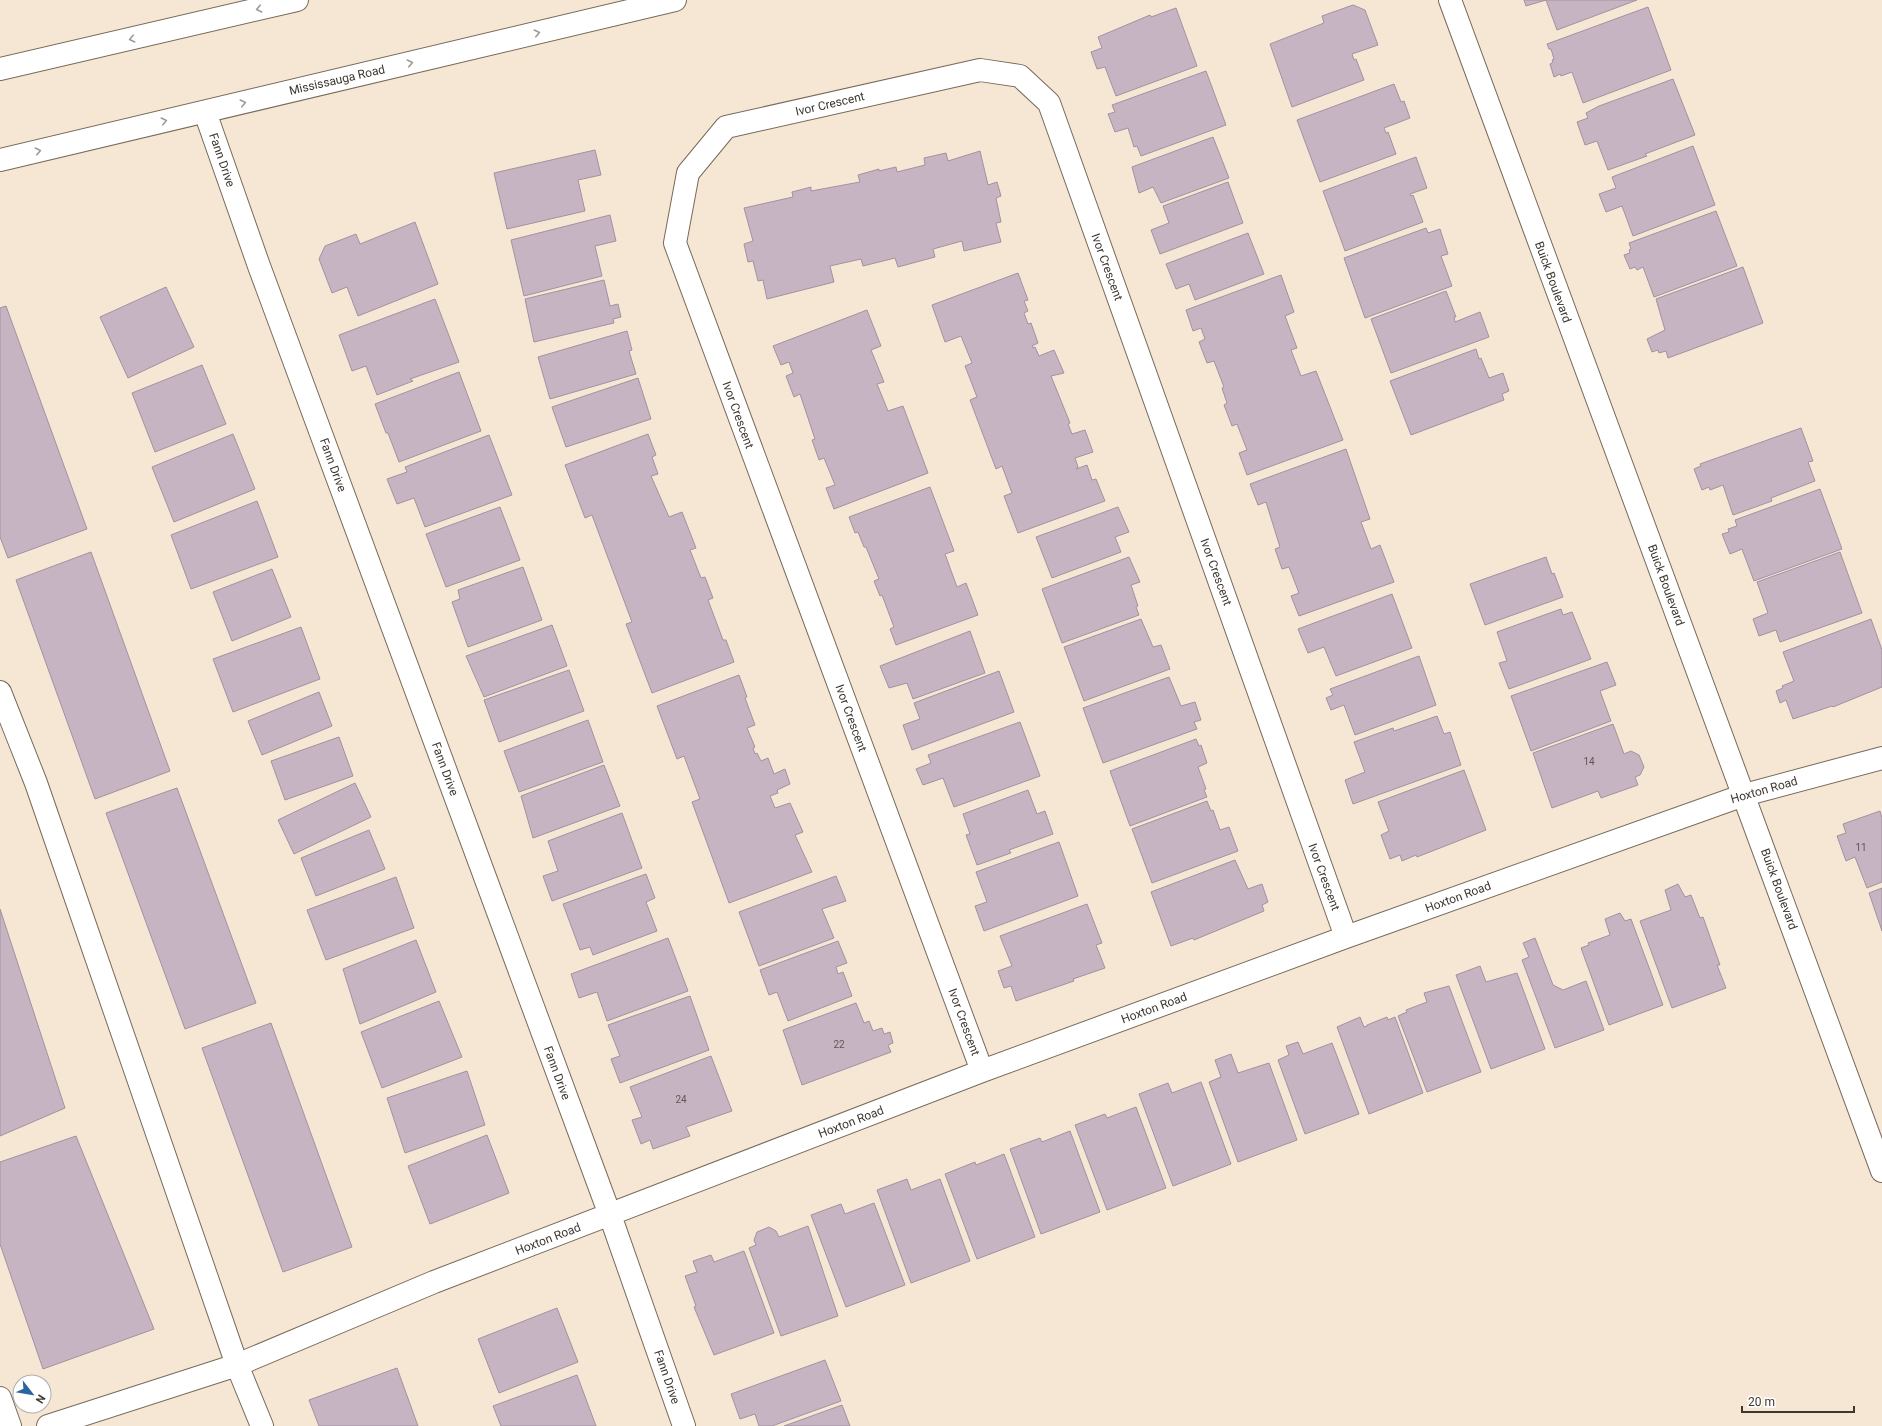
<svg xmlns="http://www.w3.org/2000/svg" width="1882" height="1426" font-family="Roboto,sans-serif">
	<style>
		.building { fill: #c6b4c3; stroke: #a291a0 }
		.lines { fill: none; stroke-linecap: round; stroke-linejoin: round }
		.street-casing { stroke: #786a5a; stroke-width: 24 }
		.secondary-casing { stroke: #786a5a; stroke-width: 24 }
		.street { stroke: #fff; stroke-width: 22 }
		.secondary { stroke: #fff; stroke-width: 22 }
		.oneway { stroke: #9e9b98 }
		.labels { text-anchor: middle; stroke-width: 3; stroke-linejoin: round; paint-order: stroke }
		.number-label { font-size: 10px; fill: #5f5655 }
		.street-label { font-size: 12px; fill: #3d3730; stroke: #fff }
	</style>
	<rect width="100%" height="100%" fill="#f6e7d5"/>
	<path class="building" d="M 1524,0 L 1637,0 L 1557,30 L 1546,0 L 1526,6 Z
		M 1353,5 L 1365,10 L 1378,45 L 1352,54 L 1354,60 L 1356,59 L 1364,80 L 1292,107 L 1270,44 L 1324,23 L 1322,16 Z
		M 1648,7 L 1671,70 L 1583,103 L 1572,72 L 1561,76 L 1560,74 L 1554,77 L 1550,64 L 1553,62 L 1552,60 L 1554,59 L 1551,49 L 1549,49 L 1547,44 Z
		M 1176,8 L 1197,66 L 1116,96 L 1105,67 L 1097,69 L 1091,52 L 1102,48 L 1098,37 L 1150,15 L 1151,17 Z
		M 1206,71 L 1226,125 L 1141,156 L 1137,146 L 1134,147 L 1128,128 L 1115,132 L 1108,114 L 1115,112 L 1112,105 Z
		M 1673,79 L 1695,135 L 1645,154 L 1647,156 L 1608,170 L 1597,141 L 1585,145 L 1577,122 L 1588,118 L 1586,113 L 1599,106 Z
		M 1394,84 L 1401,102 L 1404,101 L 1410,118 L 1384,128 L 1386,133 L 1388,132 L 1396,154 L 1320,182 L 1297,120 Z
		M 1213,137 L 1229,178 L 1161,203 L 1153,187 L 1139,193 L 1132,167 Z
		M 1693,146 L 1715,205 L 1633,236 L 1622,206 L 1606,212 L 1599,194 L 1616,188 L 1612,177 Z
		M 595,150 L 601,175 L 578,180 L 585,211 L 507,229 L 494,173 Z
		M 980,151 L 988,185 L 997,182 L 1001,196 L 996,198 L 1001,222 L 996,223 L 1001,242 L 964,251 L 962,241 L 933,249 L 935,257 L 898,267 L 895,258 L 863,266 L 861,259 L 830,266 L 834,282 L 767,299 L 763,280 L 758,281 L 753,261 L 748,262 L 744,244 L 753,241 L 744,208 L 793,197 L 792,192 L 811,187 L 811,191 L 860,182 L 858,175 L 879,169 L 879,171 L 896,167 L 897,172 L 925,165 L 924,158 L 946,153 L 948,161 Z
		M 1416,157 L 1427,188 L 1410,194 L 1411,196 L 1413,195 L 1423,222 L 1345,251 L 1323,191 Z
		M 1228,182 L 1243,223 L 1160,254 L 1151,230 L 1169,223 L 1163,206 Z
		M 1716,211 L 1737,266 L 1654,297 L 1643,267 L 1637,270 L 1635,267 L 1630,269 L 1624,255 L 1630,253 L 1629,250 L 1631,249 L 1629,243 Z
		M 610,215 L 616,241 L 595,246 L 602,276 L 524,296 L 511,240 Z
		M 415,222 L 438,284 L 358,316 L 347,287 L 332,293 L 319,259 L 325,246 L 356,234 L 360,244 Z
		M 1426,228 L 1428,233 L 1440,229 L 1448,254 L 1441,256 L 1452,286 L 1365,318 L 1344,258 Z
		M 1248,233 L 1264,274 L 1195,300 L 1189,284 L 1176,289 L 1166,264 Z
		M 1743,267 L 1763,323 L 1668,358 L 1666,351 L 1659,353 L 1658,350 L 1652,352 L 1647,339 L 1665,330 L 1656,299 Z
		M 1018,273 L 1028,300 L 1024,301 L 1028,311 L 1024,313 L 1028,324 L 1031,323 L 1038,343 L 1032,346 L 1033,348 L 1035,347 L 1039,356 L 1054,350 L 1064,373 L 1051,376 L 1070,423 L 1068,424 L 1072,434 L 1085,430 L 1093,452 L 1075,458 L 1078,467 L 1076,469 L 1087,465 L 1092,480 L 1096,479 L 1105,501 L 1018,533 L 1004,496 L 1012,493 L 1002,466 L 996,469 L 970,400 L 977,397 L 965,366 L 972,363 L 961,336 L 945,342 L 932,305 Z
		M 1281,275 L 1294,312 L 1285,316 L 1297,348 L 1291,350 L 1301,376 L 1316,371 L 1343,440 L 1247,475 L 1239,453 L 1247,450 L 1237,424 L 1232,426 L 1224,405 L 1227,403 L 1222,388 L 1224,387 L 1214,361 L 1207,363 L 1199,342 L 1205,339 L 1201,328 L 1193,331 L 1186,310 Z
		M 604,280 L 610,306 L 618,304 L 621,317 L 613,319 L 614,323 L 534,342 L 525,299 Z
		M 166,287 L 194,347 L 128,378 L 100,317 Z
		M 1446,291 L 1456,317 L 1454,317 L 1455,322 L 1480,312 L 1489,337 L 1391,373 L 1371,319 Z
		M 435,299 L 459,362 L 410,379 L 413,381 L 377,395 L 366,366 L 352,371 L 339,335 Z
		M 6,306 L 87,529 L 8,558 L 0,537 L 0,308 Z
		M 867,310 L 881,346 L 871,350 L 884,382 L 877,384 L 888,411 L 903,406 L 928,473 L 834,509 L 826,488 L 835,485 L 824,458 L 819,460 L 812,440 L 815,439 L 800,394 L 794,397 L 786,376 L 793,373 L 789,362 L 781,365 L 773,346 Z
		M 627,331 L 632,350 L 629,351 L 636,374 L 550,399 L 538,357 Z
		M 1476,349 L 1479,359 L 1481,358 L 1489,378 L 1503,373 L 1509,391 L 1502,394 L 1504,400 L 1411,435 L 1390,381 Z
		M 202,365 L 226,424 L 155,452 L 132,393 Z
		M 459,372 L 481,431 L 399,462 L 388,433 L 386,433 L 375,404 Z
		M 638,378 L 651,419 L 566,447 L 552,407 Z
		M 1801,428 L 1813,461 L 1808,462 L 1815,481 L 1771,498 L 1772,501 L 1733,515 L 1723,485 L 1710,490 L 1709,487 L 1702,490 L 1694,469 L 1701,466 L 1700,464 Z
		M 233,434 L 255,489 L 174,522 L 152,467 Z
		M 648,434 L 656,455 L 652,457 L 658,474 L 651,476 L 669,517 L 682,512 L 696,548 L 690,550 L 701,578 L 705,577 L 713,598 L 708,600 L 723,640 L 726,640 L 734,662 L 652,693 L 626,624 L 632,622 L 592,515 L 585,518 L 565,465 Z
		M 489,435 L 512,495 L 425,527 L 414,498 L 397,504 L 387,479 L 407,472 L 405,467 Z
		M 1346,449 L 1370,519 L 1361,522 L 1371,549 L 1380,545 L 1394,582 L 1299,616 L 1291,596 L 1299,593 L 1289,567 L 1282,569 L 1275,549 L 1280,547 L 1266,502 L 1258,505 L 1250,484 Z
		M 930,487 L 954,551 L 945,554 L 957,587 L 966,583 L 978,615 L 896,645 L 890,629 L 894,627 L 882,595 L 880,596 L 874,581 L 879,579 L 866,547 L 864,547 L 858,532 L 855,533 L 849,517 Z
		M 1820,489 L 1842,549 L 1754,581 L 1742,549 L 1730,554 L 1722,534 L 1729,532 L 1728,529 L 1737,526 L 1735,520 Z
		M 257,501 L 278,557 L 191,589 L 171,535 Z
		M 500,507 L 520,560 L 446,587 L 426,534 Z
		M 1118,507 L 1129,532 L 1115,537 L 1121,552 L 1052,578 L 1036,537 Z
		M 91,552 L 170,771 L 95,799 L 16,580 Z
		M 1840,552 L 1862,613 L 1780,642 L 1776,630 L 1759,636 L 1753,619 L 1768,613 L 1757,582 Z
		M 1129,557 L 1140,582 L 1131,585 L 1138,606 L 1136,607 L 1139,615 L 1062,643 L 1042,589 Z
		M 1546,557 L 1552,574 L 1554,573 L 1563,597 L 1485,625 L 1470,584 Z
		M 523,567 L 542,620 L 468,647 L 452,602 L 460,599 L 458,590 Z
		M 272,569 L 291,617 L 232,641 L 213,592 Z
		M 1392,594 L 1412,648 L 1336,676 L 1324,647 L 1308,653 L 1298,629 Z
		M 1561,609 L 1563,615 L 1572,612 L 1591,659 L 1509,689 L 1499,663 L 1507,661 L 1497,632 Z
		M 1141,619 L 1153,647 L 1161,645 L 1170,669 L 1084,701 L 1064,647 Z
		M 1871,619 L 1882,650 L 1882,687 L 1833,707 L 1832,706 L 1793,719 L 1786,700 L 1780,703 L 1776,691 L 1783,688 L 1782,686 L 1794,681 L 1783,652 Z
		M 552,625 L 567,666 L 484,697 L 466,656 Z
		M 301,627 L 320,679 L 233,712 L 213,659 Z
		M 970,631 L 985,673 L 913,699 L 907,683 L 889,688 L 880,666 Z
		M 1419,656 L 1436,705 L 1355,735 L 1344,705 L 1331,710 L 1326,698 L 1333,695 L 1330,689 Z
		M 1607,662 L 1616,685 L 1600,691 L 1611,721 L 1531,751 L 1511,696 Z
		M 569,670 L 584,711 L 499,742 L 484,700 Z
		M 999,671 L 1014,712 L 912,750 L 903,725 L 920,719 L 914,703 Z
		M 739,675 L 747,697 L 745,698 L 755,725 L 747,728 L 755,747 L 753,748 L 755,754 L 757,753 L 761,761 L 768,758 L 774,774 L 785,769 L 790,784 L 777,790 L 778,793 L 770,796 L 775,808 L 790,803 L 803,832 L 795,835 L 812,872 L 729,903 L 692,802 L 700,799 L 684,756 L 677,759 L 657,706 Z
		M 1169,677 L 1181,706 L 1195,702 L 1201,720 L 1194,722 L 1197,729 L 1103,763 L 1083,708 Z
		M 319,692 L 332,726 L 262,755 L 248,721 Z
		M 1437,716 L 1444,734 L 1450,732 L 1461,765 L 1353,804 L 1345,780 L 1365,772 L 1354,742 L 1393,728 L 1394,731 Z
		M 588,720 L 603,762 L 519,792 L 504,751 Z
		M 1020,722 L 1040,776 L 954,807 L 943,778 L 923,785 L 916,769 L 931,763 L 928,755 Z
		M 1613,724 L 1624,754 L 1631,751 L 1639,755 L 1644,767 L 1640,775 L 1635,777 L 1638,785 L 1601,798 L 1598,791 L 1552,808 L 1533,753 Z
		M 339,737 L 353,776 L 285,800 L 271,761 Z
		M 1196,739 L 1199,746 L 1201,745 L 1207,763 L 1198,767 L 1206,789 L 1204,790 L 1207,797 L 1130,826 L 1110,771 Z
		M 604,765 L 620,806 L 533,838 L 521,796 Z
		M 1464,770 L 1486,830 L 1417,857 L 1416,855 L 1402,861 L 1400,855 L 1390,859 L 1381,835 L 1389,831 L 1378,802 Z
		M 355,783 L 371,817 L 294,854 L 278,820 Z
		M 177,788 L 256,1003 L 185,1029 L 106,813 Z
		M 1028,790 L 1037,814 L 1045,811 L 1053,834 L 1009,850 L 1011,853 L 977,865 L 966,835 L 970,834 L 963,814 Z
		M 1207,801 L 1211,811 L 1213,810 L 1220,830 L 1229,827 L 1238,851 L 1152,883 L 1132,829 Z
		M 1880,811 L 1882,818 L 1882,882 L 1867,888 L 1855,857 L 1846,861 L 1837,836 L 1846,833 L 1843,824 Z
		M 622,813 L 642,868 L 552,901 L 543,876 L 558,871 L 548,841 Z
		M 369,830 L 385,869 L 316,896 L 301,858 Z
		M 1059,842 L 1078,896 L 984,931 L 975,906 L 987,902 L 976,872 Z
		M 1235,860 L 1248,889 L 1262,884 L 1268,902 L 1262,905 L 1264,911 L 1194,940 L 1193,938 L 1171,946 L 1151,892 Z
		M 646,874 L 655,898 L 646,902 L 657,931 L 593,955 L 590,947 L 580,950 L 563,904 Z
		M 836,876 L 846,901 L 822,909 L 834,938 L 759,966 L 739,912 Z
		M 396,877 L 414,928 L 326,960 L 307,910 Z
		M 1678,884 L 1685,897 L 1691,895 L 1700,918 L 1703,917 L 1720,965 L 1717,965 L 1726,988 L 1672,1008 L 1640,921 L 1671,910 L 1665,890 Z
		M 1882,888 L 1882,931 L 1869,893 Z
		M 1087,904 L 1102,943 L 1096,945 L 1105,968 L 1073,979 L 1074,981 L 1016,1001 L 1011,986 L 1004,988 L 998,971 L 1012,966 L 1000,936 Z
		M 0,909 L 65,1108 L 0,1136 Z
		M 1620,913 L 1625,921 L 1631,919 L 1663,1005 L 1609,1025 L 1581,948 L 1589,945 L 1588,943 L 1610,935 L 1605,919 Z
		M 668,938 L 688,991 L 607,1021 L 597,992 L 579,998 L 571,974 Z
		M 1535,938 L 1553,985 L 1563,990 L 1586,981 L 1604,1030 L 1555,1048 L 1522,960 L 1529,957 L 1523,943 Z
		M 416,940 L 436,992 L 360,1024 L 343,969 Z
		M 838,941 L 847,963 L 836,967 L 838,974 L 843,972 L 852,996 L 788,1021 L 777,992 L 769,995 L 760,970 Z
		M 1480,966 L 1486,982 L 1517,973 L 1545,1049 L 1491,1069 L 1456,975 Z
		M 1449,986 L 1481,1072 L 1427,1092 L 1398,1016 L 1407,1012 L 1406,1010 L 1427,1002 L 1424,993 Z
		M 690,996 L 709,1050 L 620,1083 L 611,1059 L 620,1056 L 608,1025 Z
		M 439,1001 L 462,1057 L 382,1088 L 361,1032 Z
		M 856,1003 L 864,1023 L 869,1021 L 873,1031 L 882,1028 L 884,1034 L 890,1032 L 893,1043 L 888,1045 L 891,1052 L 802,1085 L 783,1030 Z
		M 1360,1017 L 1364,1027 L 1367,1026 L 1367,1025 L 1387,1017 L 1388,1020 L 1395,1017 L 1423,1093 L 1369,1114 L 1337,1027 Z
		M 271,1023 L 352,1247 L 283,1272 L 202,1048 Z
		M 1298,1042 L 1303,1054 L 1332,1043 L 1359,1114 L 1305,1134 L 1278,1060 L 1289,1055 L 1286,1046 Z
		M 1231,1054 L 1238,1073 L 1269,1063 L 1297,1140 L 1238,1162 L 1209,1082 L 1221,1077 L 1215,1060 Z
		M 711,1056 L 732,1111 L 686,1127 L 690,1136 L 653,1149 L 650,1140 L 641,1144 L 632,1120 L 642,1117 L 630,1087 Z
		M 467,1071 L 485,1125 L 405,1153 L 387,1098 Z
		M 1201,1082 L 1231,1164 L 1173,1186 L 1139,1094 L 1168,1083 L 1172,1093 Z
		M 1136,1107 L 1166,1188 L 1107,1210 L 1075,1125 L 1105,1114 L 1107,1118 Z
		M 1070,1131 L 1100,1212 L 1041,1234 L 1010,1149 L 1040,1138 L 1042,1142 Z
		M 487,1135 L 509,1193 L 430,1224 L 408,1166 Z
		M 76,1136 L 154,1329 L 43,1369 L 0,1244 L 0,1162 Z
		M 1004,1154 L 1035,1237 L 977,1259 L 945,1174 L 975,1162 L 976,1165 Z
		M 907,1179 L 911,1190 L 940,1179 L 970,1261 L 911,1283 L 877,1190 Z
		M 874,1203 L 905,1285 L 846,1307 L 811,1215 L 841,1204 L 845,1214 Z
		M 808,1226 L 838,1316 L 781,1336 L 749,1248 L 756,1245 L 754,1240 L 757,1232 L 769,1227 L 776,1231 L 779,1237 Z
		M 744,1251 L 774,1333 L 714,1355 L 694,1307 L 696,1306 L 685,1276 L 697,1272 L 693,1261 L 711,1255 L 714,1262 Z
		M 557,1308 L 578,1362 L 499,1393 L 478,1339 Z
		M 825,1360 L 841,1401 L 772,1426 L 759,1426 L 755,1414 L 740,1419 L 731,1394 Z
		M 397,1368 L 418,1426 L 319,1426 L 309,1400 Z
		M 577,1375 L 596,1426 L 501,1426 L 493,1406 Z
		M 842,1405 L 850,1426 L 784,1426 Z"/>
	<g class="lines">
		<defs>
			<path id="street" d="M 205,112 L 259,266 L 610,1215 L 684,1426
				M 0,692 L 36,783 L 237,1365 L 262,1426
				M 982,1071 L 675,243 L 688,173 L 726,127 L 980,70 L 1020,76 L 1049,103 L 1346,937
				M 0,1398 L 10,1426
				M 48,1426 L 237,1365 L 434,1282 L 982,1071 L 1346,937 L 1744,795 L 1882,758"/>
			<path id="secondary" d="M 1450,0 L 1882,1171
				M 0,69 L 297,0
				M 0,160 L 675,0"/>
		</defs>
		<use href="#street" class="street-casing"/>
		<use href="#secondary" class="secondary-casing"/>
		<use href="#street" class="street"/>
		<use href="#secondary" class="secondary"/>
	</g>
	<defs><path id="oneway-chevron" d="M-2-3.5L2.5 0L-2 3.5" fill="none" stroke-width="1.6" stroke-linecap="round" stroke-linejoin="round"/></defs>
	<g class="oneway">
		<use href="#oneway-chevron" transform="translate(259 9) rotate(167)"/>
		<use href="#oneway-chevron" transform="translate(537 33) rotate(-13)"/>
		<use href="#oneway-chevron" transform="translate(132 39) rotate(167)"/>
		<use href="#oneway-chevron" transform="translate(410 63) rotate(-13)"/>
		<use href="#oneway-chevron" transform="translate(243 103) rotate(-13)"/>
		<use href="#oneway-chevron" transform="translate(164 121) rotate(-13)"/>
		<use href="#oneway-chevron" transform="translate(38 151) rotate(-13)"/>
	</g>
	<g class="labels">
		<g class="number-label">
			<text x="1589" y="765">14</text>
			<text x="1861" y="851">11</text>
			<text x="839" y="1048">22</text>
			<text x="681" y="1103">24</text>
		</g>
		<g class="street-label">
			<text transform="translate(337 80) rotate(-13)" y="4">Mississauga Road</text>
			<text transform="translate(830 104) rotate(-13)" y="4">Ivor Crescent</text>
			<text transform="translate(222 160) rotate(71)" y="4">Fann Drive</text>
			<text transform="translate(1107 267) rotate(70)" y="4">Ivor Crescent</text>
			<text transform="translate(1553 282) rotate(70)" y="4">Buick Boulevard</text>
			<text transform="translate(738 415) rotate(70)" y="4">Ivor Crescent</text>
			<text transform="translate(333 465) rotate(70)" y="4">Fann Drive</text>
			<text transform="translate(1216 572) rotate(70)" y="4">Ivor Crescent</text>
			<text transform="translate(1666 585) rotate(70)" y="4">Buick Boulevard</text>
			<text transform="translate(851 718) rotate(70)" y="4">Ivor Crescent</text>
			<text transform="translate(445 769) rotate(70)" y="4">Fann Drive</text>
			<text transform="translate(1764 790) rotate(-16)" y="4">Hoxton Road</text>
			<text transform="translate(1324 877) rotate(70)" y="4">Ivor Crescent</text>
			<text transform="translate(1779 889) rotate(70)" y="4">Buick Boulevard</text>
			<text transform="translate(1458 897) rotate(-20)" y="4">Hoxton Road</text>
			<text transform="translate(1154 1008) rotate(-20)" y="4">Hoxton Road</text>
			<text transform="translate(964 1022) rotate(70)" y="4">Ivor Crescent</text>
			<text transform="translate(557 1073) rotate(70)" y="4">Fann Drive</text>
			<text transform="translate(851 1122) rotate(-21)" y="4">Hoxton Road</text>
			<text transform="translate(548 1239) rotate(-21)" y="4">Hoxton Road</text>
			<text transform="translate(667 1377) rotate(71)" y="4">Fann Drive</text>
		</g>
	</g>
	<g transform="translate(32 1394) rotate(121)"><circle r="19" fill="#ffffff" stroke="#b1afac"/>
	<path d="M0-3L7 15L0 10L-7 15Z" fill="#2a659d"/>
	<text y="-6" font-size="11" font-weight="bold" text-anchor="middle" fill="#3d3730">N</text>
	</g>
	<path d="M1742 1406v6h112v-6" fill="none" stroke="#3d3730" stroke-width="2"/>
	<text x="1748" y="1406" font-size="12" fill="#3d3730" stroke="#ffffff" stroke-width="3" paint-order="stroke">20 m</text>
</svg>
